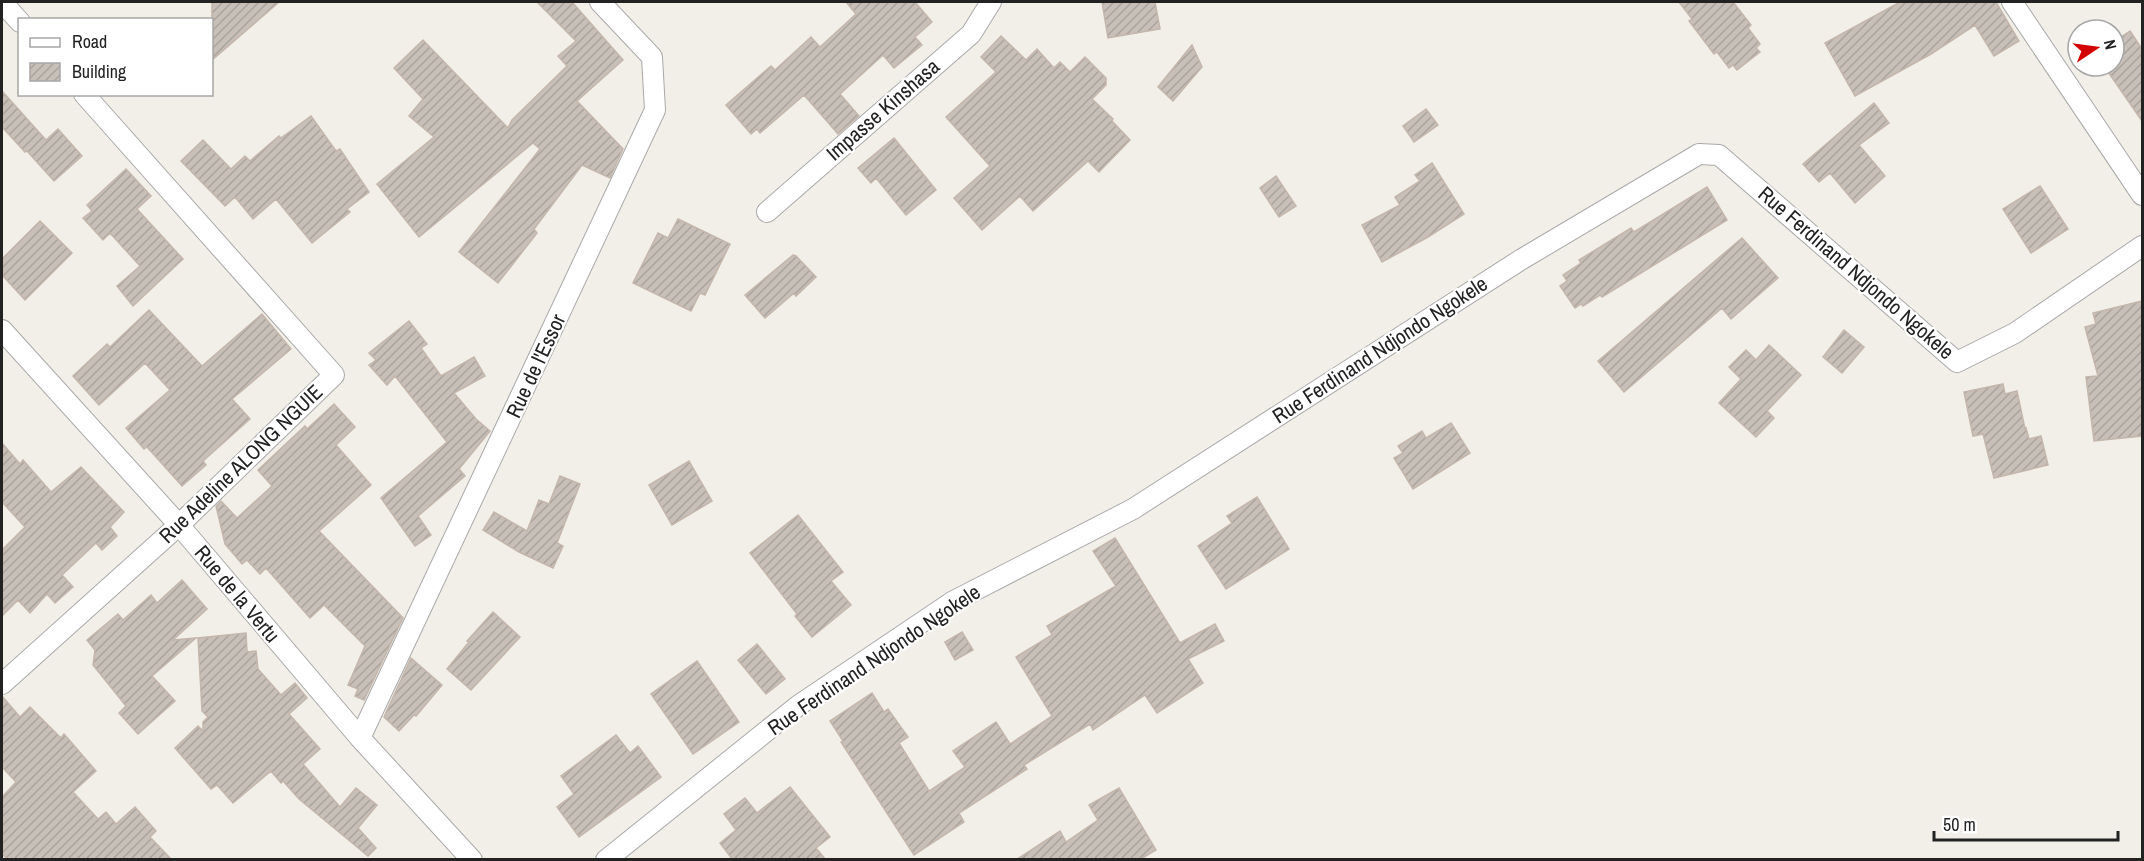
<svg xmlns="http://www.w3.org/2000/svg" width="2144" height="861" font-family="'Archivo Narrow',sans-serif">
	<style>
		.building { fill: url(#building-hatch); stroke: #c4b6ab; stroke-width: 1.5 }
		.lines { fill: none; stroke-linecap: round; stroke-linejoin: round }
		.street-casing { stroke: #a9a9a9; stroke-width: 22 }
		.street { stroke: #fff; stroke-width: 20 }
		.labels { text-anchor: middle; stroke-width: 4.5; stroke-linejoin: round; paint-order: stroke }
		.street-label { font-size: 21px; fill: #222; stroke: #fff }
	</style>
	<defs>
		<pattern id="building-hatch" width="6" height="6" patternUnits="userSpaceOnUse" patternTransform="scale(1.5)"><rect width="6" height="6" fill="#c7bfb8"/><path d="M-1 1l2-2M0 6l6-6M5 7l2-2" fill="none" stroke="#aba49e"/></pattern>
	</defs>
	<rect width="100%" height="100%" fill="#f2efe9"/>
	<path class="building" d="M 212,2 L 279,2 L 212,60 Z
		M 537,2 L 572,2 L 623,60 L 577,101 L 623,149 L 610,178 L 582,165 L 534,229 L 537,233 L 498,283 L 459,252 L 540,149 L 533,143 L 419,237 L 377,184 L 434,137 L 409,116 L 423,99 L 394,68 L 423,40 L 508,128 L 512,120 L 567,66 L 558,56 L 576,41 Z
		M 846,2 L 915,2 L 932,22 L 915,37 L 922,45 L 894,68 L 883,55 L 840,94 L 859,116 L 838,134 L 804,95 L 760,133 L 757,129 L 751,134 L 726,105 L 771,66 L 775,70 L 811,37 L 820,47 L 856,14 Z
		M 1102,2 L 1155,2 L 1160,29 L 1108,38 Z
		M 1679,2 L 1733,2 L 1751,25 L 1748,28 L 1760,44 L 1756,48 L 1760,52 L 1737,70 L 1733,65 L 1729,68 L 1717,52 L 1714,54 L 1689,21 L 1692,19 Z
		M 1900,2 L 1996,2 L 2019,41 L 1994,56 L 1975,25 L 1931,54 L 1855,96 L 1825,43 Z
		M 2130,31 L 2142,49 L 2142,121 L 2104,66 L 2114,66 L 2114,42 Z
		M 1001,36 L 1026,60 L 1037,49 L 1054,68 L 1060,62 L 1070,72 L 1085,57 L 1106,78 L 1106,85 L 1092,99 L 1113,119 L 1112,121 L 1130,140 L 1099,172 L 1088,161 L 1033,211 L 1020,196 L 982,230 L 954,198 L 990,166 L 946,117 L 996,72 L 981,57 Z
		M 1192,45 L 1202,67 L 1173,101 L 1158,87 Z
		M 2,91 L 46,140 L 58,129 L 82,156 L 54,181 L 27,151 L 25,152 L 2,127 Z
		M 1874,103 L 1889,123 L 1859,145 L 1885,176 L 1855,203 L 1830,173 L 1819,182 L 1803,164 Z
		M 1426,109 L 1438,125 L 1414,142 L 1403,126 Z
		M 311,116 L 336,151 L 340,149 L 369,192 L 347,209 L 350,212 L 312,243 L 276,199 L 253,219 L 235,197 L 225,206 L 181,161 L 203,140 L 231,169 L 245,156 L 250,161 L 279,136 L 281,138 Z
		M 894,138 L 936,190 L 906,215 L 876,178 L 871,183 L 858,168 Z
		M 1432,163 L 1464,214 L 1428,237 L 1382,262 L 1362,225 L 1400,205 L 1395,197 L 1420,181 L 1415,175 Z
		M 126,169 L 151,196 L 137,209 L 183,259 L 133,306 L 117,286 L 140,266 L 110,233 L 103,240 L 83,218 L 92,211 L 87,205 Z
		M 1276,176 L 1296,206 L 1279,217 L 1260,188 Z
		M 2040,186 L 2068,229 L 2031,253 L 2003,209 Z
		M 1707,187 L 1727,220 L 1602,297 L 1600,295 L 1583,306 L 1581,304 L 1575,308 L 1560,286 L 1567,281 L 1563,275 L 1581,263 L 1579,260 L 1631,228 L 1634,232 Z
		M 678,219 L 730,244 L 705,295 L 700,293 L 691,311 L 633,283 L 658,233 L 668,238 Z
		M 40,221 L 72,253 L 25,300 L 2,275 L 2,259 Z
		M 1742,238 L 1778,278 L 1731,319 L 1722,308 L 1624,392 L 1598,361 Z
		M 793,255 L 796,256 L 816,277 L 796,296 L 794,293 L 765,318 L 745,295 Z
		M 2142,301 L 2142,436 L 2094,441 L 2086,377 L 2098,376 L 2085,327 L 2096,324 L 2093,313 Z
		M 149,310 L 202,366 L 262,314 L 291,349 L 232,399 L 250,419 L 203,461 L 206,465 L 182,486 L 147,447 L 144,449 L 126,428 L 170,390 L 145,363 L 99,405 L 73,376 L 107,344 L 110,347 Z
		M 409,321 L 427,344 L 421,348 L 441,376 L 474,357 L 485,376 L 454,393 L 476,419 L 490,431 L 459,469 L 465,476 L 418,516 L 431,535 L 415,546 L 381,498 L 447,442 L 395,376 L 387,385 L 369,365 L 376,360 L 369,353 Z
		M 1844,330 L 1864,347 L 1842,373 L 1823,357 Z
		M 1769,345 L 1801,375 L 1767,411 L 1774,418 L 1756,437 L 1719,403 L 1741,379 L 1729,367 L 1746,350 L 1756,360 Z
		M 2003,384 L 2005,394 L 2017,391 L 2025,429 L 2026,428 L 2029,439 L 2041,436 L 2048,465 L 1994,478 L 1983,434 L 1973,436 L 1964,392 Z
		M 334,404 L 355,427 L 336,445 L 371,485 L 319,531 L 403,618 L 364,700 L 355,696 L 358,689 L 348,685 L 365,646 L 324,605 L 310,618 L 266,568 L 260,574 L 247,560 L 242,564 L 225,544 L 216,506 L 221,501 L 237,518 L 272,486 L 258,470 L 305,426 L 307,429 Z
		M 1451,423 L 1470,453 L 1413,489 L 1394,458 L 1403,453 L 1398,446 L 1422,431 L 1426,438 Z
		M 2,443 L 20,464 L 23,460 L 51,492 L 81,467 L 124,512 L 110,527 L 117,536 L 102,550 L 96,543 L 62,575 L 73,587 L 55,603 L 47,594 L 30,613 L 18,600 L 2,616 L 2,550 L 25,527 L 2,502 Z
		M 689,461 L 712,501 L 672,525 L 649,485 Z
		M 560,476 L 580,484 L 557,543 L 563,546 L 553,568 L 519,552 L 483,530 L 494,512 L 527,531 L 539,500 L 549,504 Z
		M 1257,497 L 1289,549 L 1226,589 L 1198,546 L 1232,523 L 1227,516 Z
		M 798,515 L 843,572 L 831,581 L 851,605 L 812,637 L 795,616 L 797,614 L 750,553 Z
		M 1115,538 L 1180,643 L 1215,624 L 1224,641 L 1188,659 L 1203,683 L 1157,713 L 1145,695 L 1093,730 L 1090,724 L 1024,765 L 1027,769 L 959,813 L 964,822 L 914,855 L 841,742 L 843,741 L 830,721 L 872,693 L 884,712 L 888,709 L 908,737 L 899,743 L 929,791 L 965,767 L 953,751 L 996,722 L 1010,744 L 1052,716 L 1016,657 L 1052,635 L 1047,626 L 1116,586 L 1093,551 Z
		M 182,580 L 207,609 L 173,640 L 196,638 L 152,676 L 175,701 L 138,734 L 119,713 L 126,706 L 93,665 L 95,650 L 87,640 L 118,614 L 123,620 L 151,595 L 157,603 Z
		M 493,612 L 520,637 L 471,690 L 447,669 L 469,642 L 467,641 Z
		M 962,632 L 973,650 L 955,660 L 945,642 Z
		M 246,633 L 247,652 L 256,651 L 258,669 L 281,695 L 295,683 L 307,698 L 289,714 L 320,749 L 303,764 L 340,807 L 356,788 L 377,805 L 358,828 L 376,848 L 368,856 L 299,799 L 283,781 L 281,783 L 271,771 L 233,803 L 217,785 L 211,789 L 175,748 L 198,726 L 203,731 L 203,722 L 208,717 L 202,711 L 198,638 Z
		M 757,644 L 785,679 L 766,694 L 738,660 Z
		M 411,658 L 442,685 L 416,716 L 414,715 L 399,731 L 384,717 Z
		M 697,661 L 739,722 L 693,754 L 651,694 Z
		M 2,696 L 20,717 L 30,707 L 61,738 L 64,734 L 96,771 L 73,792 L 98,819 L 106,812 L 116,824 L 135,807 L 156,831 L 150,837 L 172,860 L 8,860 L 2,854 L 2,797 L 16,782 L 2,767 Z
		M 616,735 L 630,753 L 638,746 L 661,777 L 579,837 L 557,807 L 574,794 L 561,776 Z
		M 790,787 L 830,837 L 816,848 L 826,860 L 733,860 L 720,843 L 736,830 L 724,814 L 745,798 L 757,813 Z
		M 1119,788 L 1156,850 L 1139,860 L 1016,860 L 1060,831 L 1066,842 L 1098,820 L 1089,805 Z"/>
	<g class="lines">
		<defs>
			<path id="street" d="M 2,2 L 20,22
				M 2012,2 L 2142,195
				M 767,212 L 971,34 L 991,2
				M 2,330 L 179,525 L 360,738 L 472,860
				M 2,684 L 179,525 L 334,375 L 84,94
				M 360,738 L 655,110 L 652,57 L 600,2
				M 606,860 L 799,705 L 952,602 L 1133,509 L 1522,259 L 1699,154 L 1719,155 L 1957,362 L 2015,333 L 2142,246"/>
		</defs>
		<use href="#street" class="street-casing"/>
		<use href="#street" class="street"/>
	</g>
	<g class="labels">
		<g class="street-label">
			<text transform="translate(883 110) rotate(-41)" y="7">Impasse Kinshasa</text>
			<text transform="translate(1856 273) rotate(41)" y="7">Rue Ferdinand Ndjondo Ngokele</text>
			<text transform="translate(1380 350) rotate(-33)" y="7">Rue Ferdinand Ndjondo Ngokele</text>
			<text transform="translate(536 366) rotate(-65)" y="7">Rue de l'Essor</text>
			<text transform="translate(241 464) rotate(-44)" y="7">Rue Adeline ALONG NGUIE</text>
			<text transform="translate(237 594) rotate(50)" y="7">Rue de la Vertu</text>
			<text transform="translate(874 660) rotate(-34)" y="7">Rue Ferdinand Ndjondo Ngokele</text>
		</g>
	</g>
	<rect width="2144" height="861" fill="none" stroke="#222222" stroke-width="6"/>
	<rect x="18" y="18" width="195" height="78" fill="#ffffff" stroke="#a7a7a7" stroke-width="1.5"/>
	<rect x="30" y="38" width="30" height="9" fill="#ffffff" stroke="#a7a7a7" stroke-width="1.5"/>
	<text x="72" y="48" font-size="18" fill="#222222">Road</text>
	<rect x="30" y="63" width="30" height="18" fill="url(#building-hatch)" stroke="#a7a7a7" stroke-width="1.5"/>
	<text x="72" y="78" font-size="18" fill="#222222">Building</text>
	<g transform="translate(2096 48) rotate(77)"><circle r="28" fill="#ffffff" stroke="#a7a7a7" stroke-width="1.5"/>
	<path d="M0-4.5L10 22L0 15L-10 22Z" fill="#d40000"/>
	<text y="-9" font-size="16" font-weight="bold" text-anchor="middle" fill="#222222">N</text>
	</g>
	<path d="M1934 831v9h184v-9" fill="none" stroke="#222222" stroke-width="3"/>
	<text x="1943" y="831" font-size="18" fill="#222222" stroke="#ffffff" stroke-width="4.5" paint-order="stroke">50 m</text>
</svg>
